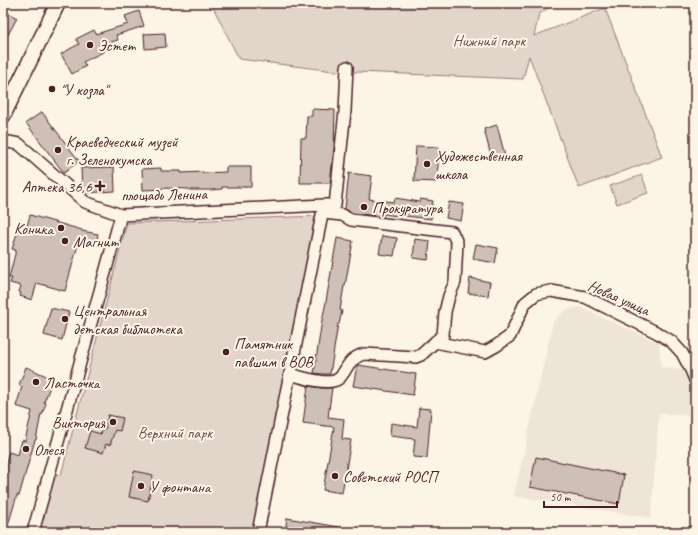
<svg xmlns="http://www.w3.org/2000/svg" width="698" height="535" font-family="Caveat,sans-serif">
	<style>
		.built { fill: #eee5d7 }
		.green { fill: #e2d5ca; stroke: #967a7a }
		.building { fill: #cfc0b7; stroke: #4a1f2b }
		.lines { fill: none; stroke-linecap: round; stroke-linejoin: round }
		.minor-casing { stroke: #4a1f2b; stroke-width: 14 }
		.tertiary-casing { stroke: #4a1f2b; stroke-width: 17 }
		.minor { stroke: #fcf5e5; stroke-width: 11 }
		.tertiary { stroke: #fcf5e5; stroke-width: 14 }
		.poi-dot { fill: #4a1f2b; stroke: #fcf5e5; stroke-width: 1.5 }
		.labels { text-anchor: middle; stroke-width: 4; stroke-linejoin: round; paint-order: stroke }
		.park-label { font-size: 16px; fill: #704c53; stroke: #fcf5e5 }
		.poi-label { font-size: 16px; fill: #4a1f2b; stroke: #fcf5e5; text-anchor: start }
		.street-label { font-size: 16px; fill: #4a1f2b; stroke: #fcf5e5 }
	</style>
	<rect width="100%" height="100%" fill="#fcf5e5"/>
	<filter id="ink" filterUnits="userSpaceOnUse"><feTurbulence type="fractalNoise" baseFrequency=".025" numOctaves="2"/><feDisplacementMap in="SourceGraphic" scale="8" xChannelSelector="R" yChannelSelector="G"/><feConvolveMatrix kernelMatrix="1 2 1 2 8 2 1 2 1" color-interpolation-filters="sRGB"/></filter>
	<g filter="url(#ink)">
		<path class="built" d="M 579,307 L 659,343 L 661,367 L 689,371 L 689,416 L 659,413 L 651,518 L 514,496 L 553,322 L 565,310 Z"/>
		<path class="green" d="M 211,3 L 556,3 L 539,14 L 534,36 L 605,8 L 662,157 L 579,188 L 529,56 L 523,79 L 334,71 L 239,59 Z
			M 642,175 L 648,193 L 617,204 L 610,186 Z
			M 320,216 L 256,532 L 39,532 L 55,474 L 61,475 L 127,223 Z"/>
		<path class="building" d="M 139,11 L 144,26 L 116,35 L 118,40 L 102,45 L 105,51 L 83,62 L 86,66 L 72,74 L 61,54 L 79,44 L 76,39 L 94,30 L 96,34 L 128,24 L 125,16 Z
			M 6,12 L 17,18 L 3,44 L 3,19 Z
			M 165,33 L 166,47 L 145,49 L 144,34 Z
			M 312,109 L 335,110 L 334,148 L 330,183 L 300,183 L 301,138 L 306,138 L 307,116 L 312,116 Z
			M 42,112 L 79,161 L 64,173 L 26,123 Z
			M 497,125 L 505,156 L 492,160 L 484,129 Z
			M 416,146 L 439,147 L 437,182 L 414,181 Z
			M 114,167 L 115,191 L 85,193 L 82,190 L 81,168 Z
			M 226,167 L 251,167 L 251,187 L 222,187 L 222,189 L 211,190 L 189,190 L 189,189 L 162,188 L 162,189 L 143,190 L 142,169 L 161,168 L 161,171 L 181,171 L 181,173 L 203,172 L 203,173 L 226,172 Z
			M 349,173 L 372,176 L 369,199 L 394,202 L 395,198 L 420,202 L 420,199 L 433,201 L 431,219 L 405,216 L 405,217 L 383,214 L 383,217 L 353,213 L 345,209 Z
			M 449,202 L 464,204 L 461,221 L 446,218 Z
			M 30,215 L 82,230 L 82,231 L 98,234 L 96,245 L 79,241 L 65,291 L 37,283 L 32,300 L 20,296 L 21,293 L 19,292 L 21,286 L 10,283 L 12,278 L 9,278 L 16,250 L 12,249 L 20,224 L 27,226 Z
			M 382,236 L 397,238 L 394,256 L 379,254 Z
			M 337,238 L 353,241 L 345,286 L 344,286 L 340,310 L 342,311 L 339,324 L 338,324 L 330,374 L 322,374 L 314,373 L 322,320 L 325,307 Z
			M 415,239 L 430,241 L 428,260 L 413,258 Z
			M 476,244 L 498,248 L 495,263 L 473,259 Z
			M 470,278 L 490,282 L 488,296 L 468,293 Z
			M 51,308 L 69,312 L 62,340 L 44,335 Z
			M 358,365 L 416,374 L 413,395 L 353,386 L 357,366 Z
			M 26,367 L 53,379 L 44,402 L 46,403 L 42,415 L 41,414 L 36,440 L 35,440 L 19,496 L 17,495 L 6,532 L 3,532 L 3,471 L 9,452 L 18,455 L 22,440 L 25,441 L 32,411 L 16,406 L 22,387 L 19,385 Z
			M 308,386 L 321,388 L 332,388 L 328,417 L 344,419 L 342,439 L 351,440 L 342,493 L 323,490 L 334,427 L 303,423 Z
			M 419,408 L 431,409 L 427,458 L 413,457 L 415,439 L 390,436 L 391,423 L 417,427 Z
			M 108,415 L 123,418 L 120,431 L 115,430 L 110,445 L 106,444 L 103,453 L 85,448 L 90,431 L 101,434 L 103,428 L 105,429 Z
			M 536,457 L 624,475 L 619,504 L 530,487 Z
			M 134,471 L 153,475 L 148,501 L 129,497 Z
			M 287,518 L 345,528 L 345,532 L 285,532 Z"/>
		<g class="lines">
			<defs>
				<path id="minor" d="M 3,141 L 19,144 L 85,202 L 121,215 L 324,205
					M 323,213 L 342,215 L 351,220 L 452,232 L 457,243 L 455,282 L 449,296 L 445,312 L 443,335 L 435,342
					M 290,374 C 300,377 329,386 338,379 C 341,378 342,374 344,372 C 349,363 353,357 364,354 L 416,357 L 421,355 L 435,342 L 485,352 L 496,346 L 510,336 L 525,303 L 536,294 L 551,291 L 585,297 L 656,332 L 671,341 L 682,353 L 691,370 L 695,380
					M 33,532 L 121,215
					M 258,532 L 324,205 L 335,205 L 345,111 L 347,67"/>
				<path id="tertiary" d="M 3,116 L 58,3"/>
			</defs>
			<use href="#minor" class="minor-casing"/>
			<use href="#tertiary" class="tertiary-casing"/>
			<use href="#minor" class="minor"/>
			<use href="#tertiary" class="tertiary"/>
		</g>
	</g>
	<g class="poi-dot">
		<circle cx="90" cy="45" r="4"/>
		<circle cx="52" cy="89" r="4"/>
		<circle cx="58" cy="150" r="4"/>
		<circle cx="427" cy="164" r="4"/>
		<path d="M98 180h4v4h4v4h-4v4h-4v-4h-4v-4h4z"/>
		<circle cx="364" cy="207" r="4"/>
		<circle cx="61" cy="228" r="4"/>
		<circle cx="65" cy="241" r="4"/>
		<circle cx="65" cy="319" r="4"/>
		<circle cx="226" cy="352" r="4"/>
		<circle cx="36" cy="382" r="4"/>
		<circle cx="113" cy="422" r="4"/>
		<circle cx="26" cy="449" r="4"/>
		<circle cx="335" cy="476" r="4"/>
		<circle cx="141" cy="486" r="4"/>
	</g>
	<g class="labels">
		<g class="park-label">
			<text x="489" y="46">Нижний парк</text>
			<text x="175" y="438">Верхний парк</text>
		</g>
		<g class="poi-label">
			<text x="98" y="51">Эстет</text>
			<text x="60" y="95">"У козла"</text>
			<text x="66" y="147">Краеведческий музей<tspan x="66" dy="18">г. Зеленокумска</tspan></text>
			<text x="435" y="161">Художественная<tspan x="435" dy="18">школа</tspan></text>
			<text x="92" y="192" text-anchor="end">Аптека 36,6</text>
			<text x="372" y="213">Прокуратура</text>
			<text x="53" y="234" text-anchor="end">Коника</text>
			<text x="73" y="247">Магнит</text>
			<text x="73" y="316">Центральная<tspan x="73" dy="18">детская библиотека</tspan></text>
			<text x="234" y="349">Памятник<tspan x="234" dy="18">павшим в ВОВ</tspan></text>
			<text x="44" y="388">Ласточка</text>
			<text x="105" y="428" text-anchor="end">Виктория</text>
			<text x="34" y="455">Олеся</text>
			<text x="343" y="482">Советский РОСП</text>
			<text x="149" y="492">У фонтана</text>
		</g>
		<g class="street-label">
			<text transform="translate(164 194) rotate(-1)" y="6">площадь Ленина</text>
			<text transform="translate(619 297) rotate(24)" y="6">Новая улица</text>
		</g>
	</g>
	<rect width="698" height="535" fill="none" stroke="#fcf5e5" stroke-width="16"/>
	<rect x="8" y="8" width="682" height="519" fill="none" stroke="#4a1f2b" stroke-width="1.5" filter="url(#ink)"/>
	<path d="M544 501v6h73v-6" fill="none" stroke="#4a1f2b" stroke-width="2"/>
	<text x="550" y="501" font-size="12" fill="#4a1f2b" stroke="#fcf5e5" stroke-width="3" paint-order="stroke">50 m</text>
</svg>
